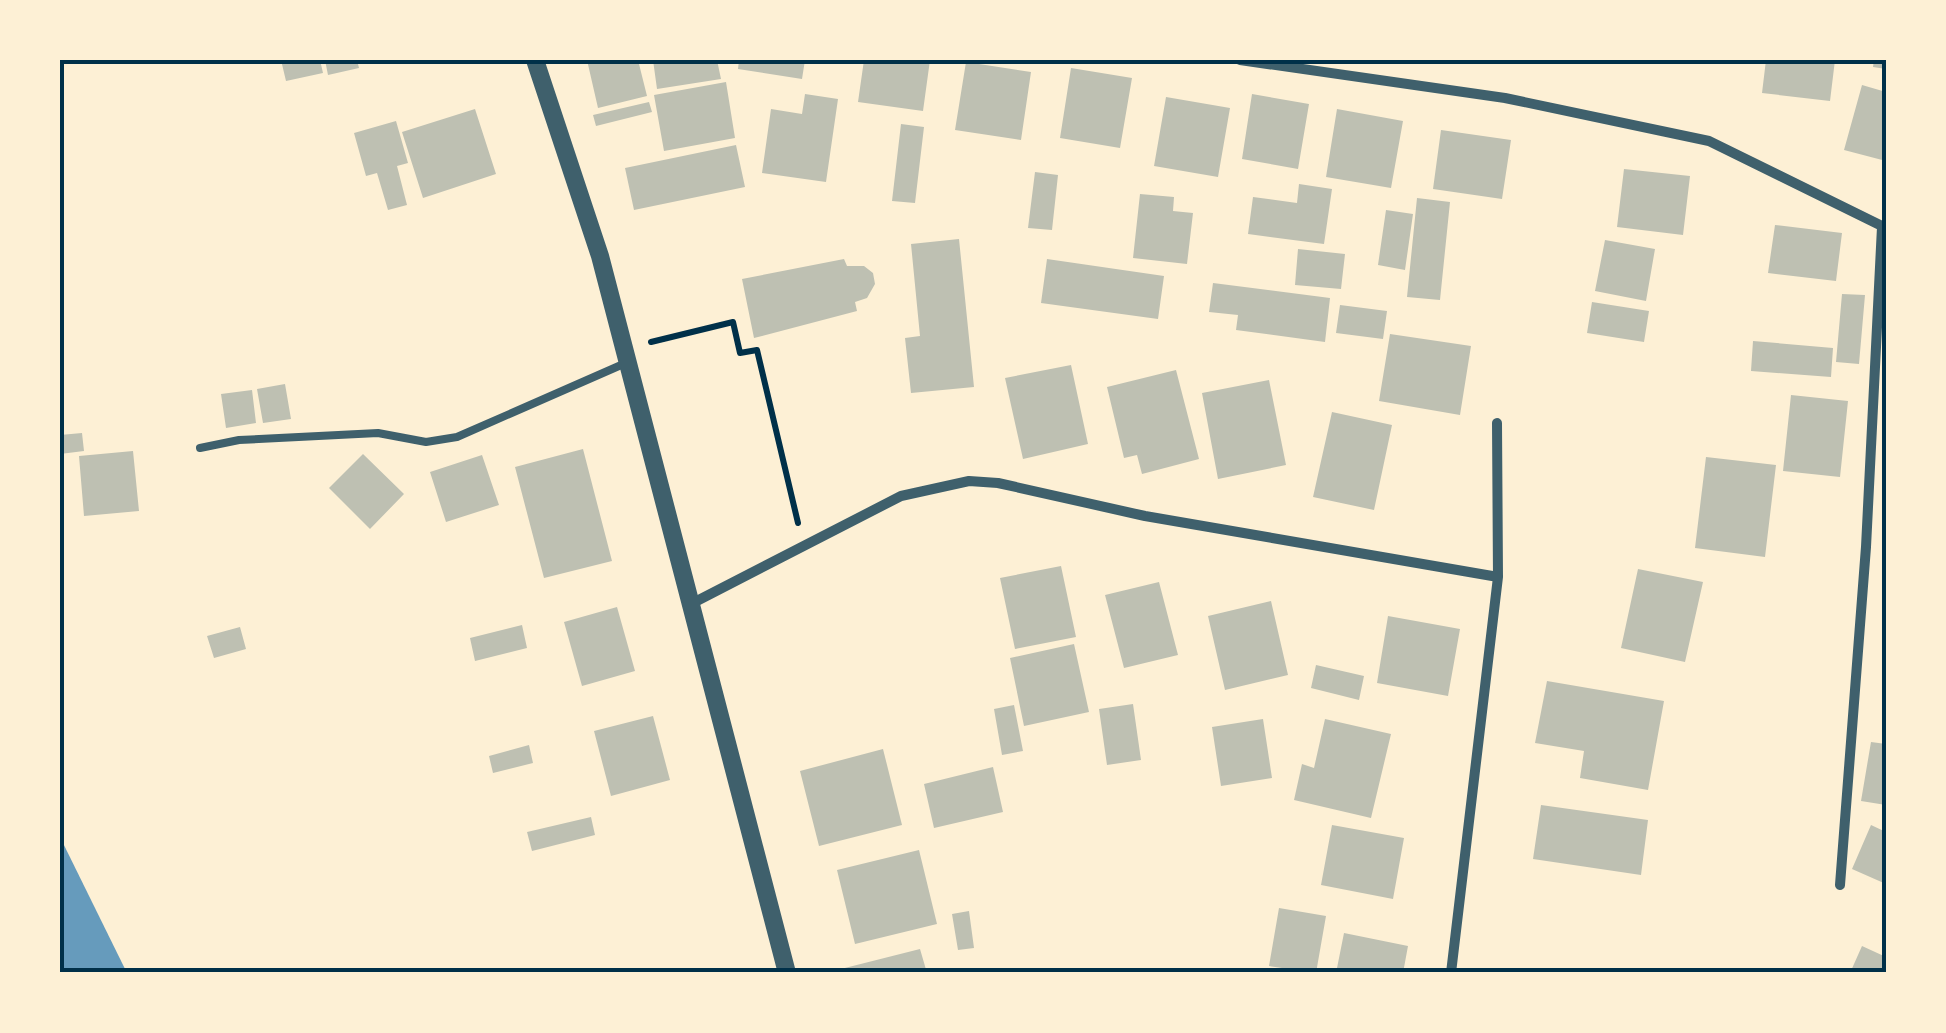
<svg xmlns="http://www.w3.org/2000/svg" width="1946" height="1033" font-family="'Varela Round',sans-serif">
	<style>
		.water { fill: #669bbc }
		.building { fill: #bec0b2 }
		.lines { fill: none; stroke-linecap: round; stroke-linejoin: round }
		.path { stroke: #003049; stroke-width: 6 }
		.service { stroke: #3f606c; stroke-width: 8 }
		.minor { stroke: #3f606c; stroke-width: 10 }
		.tertiary { stroke: #3f606c; stroke-width: 18 }
		.neatline { fill: none; stroke: #003049; stroke-width: 4 }
	</style>
	<rect width="100%" height="100%" fill="#fdf0d5"/>
	<path class="water" d="M 60,837 L 127,973 L 60,973 Z"/>
	<path class="building" d="M 281,60 L 320,60 L 323,73 L 286,81 Z
		M 325,60 L 357,60 L 359,68 L 328,75 Z
		M 587,60 L 638,60 L 647,96 L 598,108 Z
		M 653,60 L 717,60 L 721,79 L 657,89 Z
		M 739,60 L 805,60 L 802,79 L 738,69 Z
		M 864,60 L 930,60 L 923,111 L 858,102 Z
		M 1766,60 L 1835,60 L 1830,101 L 1762,93 Z
		M 1874,60 L 1886,60 L 1886,69 L 1873,67 Z
		M 966,62 L 1031,72 L 1021,140 L 955,130 Z
		M 1071,68 L 1132,78 L 1120,148 L 1060,138 Z
		M 726,82 L 735,138 L 664,151 L 654,95 Z
		M 1862,85 L 1886,92 L 1886,161 L 1844,150 Z
		M 805,94 L 838,99 L 826,182 L 762,173 L 771,109 L 802,114 Z
		M 1252,94 L 1309,104 L 1298,169 L 1242,159 Z
		M 1166,97 L 1230,108 L 1218,177 L 1154,166 Z
		M 649,102 L 652,112 L 596,126 L 593,115 Z
		M 475,109 L 496,174 L 423,198 L 402,132 Z
		M 1337,109 L 1403,121 L 1391,188 L 1326,177 Z
		M 396,121 L 408,163 L 397,166 L 407,205 L 388,210 L 377,173 L 366,176 L 354,133 Z
		M 901,124 L 924,127 L 915,203 L 892,201 Z
		M 1441,130 L 1511,140 L 1502,199 L 1433,189 Z
		M 736,145 L 745,187 L 634,210 L 625,168 Z
		M 1624,169 L 1690,176 L 1683,235 L 1617,227 Z
		M 1035,172 L 1058,175 L 1052,230 L 1028,228 Z
		M 1299,184 L 1332,189 L 1324,244 L 1248,234 L 1253,197 L 1297,203 Z
		M 1140,194 L 1174,197 L 1173,211 L 1193,213 L 1187,264 L 1133,258 Z
		M 1417,198 L 1450,202 L 1440,300 L 1407,297 Z
		M 1386,210 L 1413,214 L 1405,270 L 1378,265 Z
		M 1775,225 L 1842,233 L 1836,281 L 1768,273 Z
		M 959,239 L 974,387 L 911,393 L 905,338 L 920,336 L 911,244 Z
		M 1605,240 L 1655,249 L 1646,301 L 1595,291 Z
		M 1298,249 L 1345,254 L 1341,289 L 1295,285 Z
		M 844,259 L 847,266 L 864,266 L 873,273 L 875,284 L 867,298 L 855,302 L 857,311 L 754,338 L 742,279 Z
		M 1047,259 L 1164,276 L 1158,319 L 1041,303 Z
		M 1213,283 L 1330,298 L 1325,342 L 1236,330 L 1238,315 L 1209,312 Z
		M 1842,294 L 1865,295 L 1859,364 L 1836,362 Z
		M 1592,302 L 1649,311 L 1644,342 L 1587,333 Z
		M 1340,305 L 1387,311 L 1383,339 L 1336,333 Z
		M 1390,334 L 1471,346 L 1460,415 L 1379,401 Z
		M 1753,341 L 1833,348 L 1831,377 L 1751,371 Z
		M 1071,365 L 1088,444 L 1023,459 L 1005,378 Z
		M 1176,370 L 1199,459 L 1142,474 L 1137,455 L 1124,458 L 1107,387 Z
		M 1269,380 L 1286,465 L 1218,479 L 1202,393 Z
		M 285,384 L 291,419 L 263,423 L 257,389 Z
		M 252,390 L 256,423 L 226,428 L 221,394 Z
		M 1791,395 L 1848,401 L 1840,477 L 1783,471 Z
		M 1332,412 L 1392,425 L 1374,510 L 1313,497 Z
		M 82,433 L 84,451 L 60,454 L 60,435 Z
		M 583,449 L 612,561 L 544,578 L 515,467 Z
		M 133,451 L 139,511 L 84,516 L 79,456 Z
		M 363,454 L 404,494 L 370,529 L 329,488 Z
		M 482,455 L 499,505 L 446,522 L 430,472 Z
		M 1706,457 L 1776,465 L 1765,557 L 1695,548 Z
		M 1061,566 L 1076,637 L 1015,649 L 1000,578 Z
		M 1638,569 L 1703,582 L 1685,662 L 1621,648 Z
		M 1159,582 L 1178,655 L 1124,668 L 1105,595 Z
		M 1271,601 L 1288,675 L 1225,690 L 1208,616 Z
		M 617,607 L 635,671 L 582,686 L 564,622 Z
		M 1388,616 L 1460,629 L 1448,696 L 1377,683 Z
		M 522,625 L 527,648 L 475,661 L 470,638 Z
		M 240,627 L 246,649 L 214,658 L 207,636 Z
		M 1074,644 L 1089,712 L 1024,726 L 1010,658 Z
		M 1316,665 L 1364,676 L 1359,700 L 1311,688 Z
		M 1547,681 L 1664,701 L 1648,790 L 1580,778 L 1584,751 L 1535,743 Z
		M 1133,704 L 1141,760 L 1107,765 L 1099,709 Z
		M 1014,705 L 1023,751 L 1002,755 L 994,709 Z
		M 653,716 L 670,780 L 611,796 L 594,731 Z
		M 1263,719 L 1272,778 L 1221,786 L 1212,727 Z
		M 1325,719 L 1391,734 L 1371,818 L 1294,800 L 1302,764 L 1314,768 Z
		M 1871,742 L 1886,744 L 1886,805 L 1861,801 Z
		M 529,745 L 533,763 L 493,773 L 489,756 Z
		M 883,749 L 902,825 L 819,846 L 800,771 Z
		M 993,767 L 1003,812 L 934,828 L 924,784 Z
		M 1541,805 L 1648,820 L 1641,875 L 1533,859 Z
		M 591,817 L 595,835 L 532,851 L 527,832 Z
		M 1332,825 L 1404,838 L 1393,899 L 1321,885 Z
		M 1871,825 L 1886,832 L 1886,884 L 1852,869 Z
		M 919,850 L 937,924 L 855,944 L 837,870 Z
		M 1279,908 L 1326,916 L 1316,973 L 1269,966 Z
		M 969,911 L 974,948 L 958,950 L 952,914 Z
		M 1344,933 L 1408,946 L 1403,973 L 1336,973 Z
		M 1862,946 L 1886,957 L 1886,973 L 1850,973 Z
		M 920,949 L 927,973 L 829,973 L 829,972 Z"/>
	<g class="lines">
		<path class="path" d="M 651,342 L 733,322 L 740,353 L 757,350 L 798,523"/>
		<path class="service" d="M 200,448 L 239,440 L 378,433 L 426,442 L 457,437 L 628,362"/>
		<path class="minor" d="M 1240,60 L 1505,98 L 1709,141 L 1886,228
			M 1497,423 L 1498,577
			M 689,605 L 901,496 L 969,481 L 998,483 L 1145,516 L 1498,577 L 1451,973
			M 1840,885 L 1866,547 L 1882,227"/>
		<path class="tertiary" d="M 535,60 L 600,256 L 787,973"/>
	</g>
	<rect width="1946" height="1033" fill="none" stroke="#fdf0d5" stroke-width="125"/>
	<rect x="62" y="62" width="1822" height="908" class="neatline"/>
</svg>
